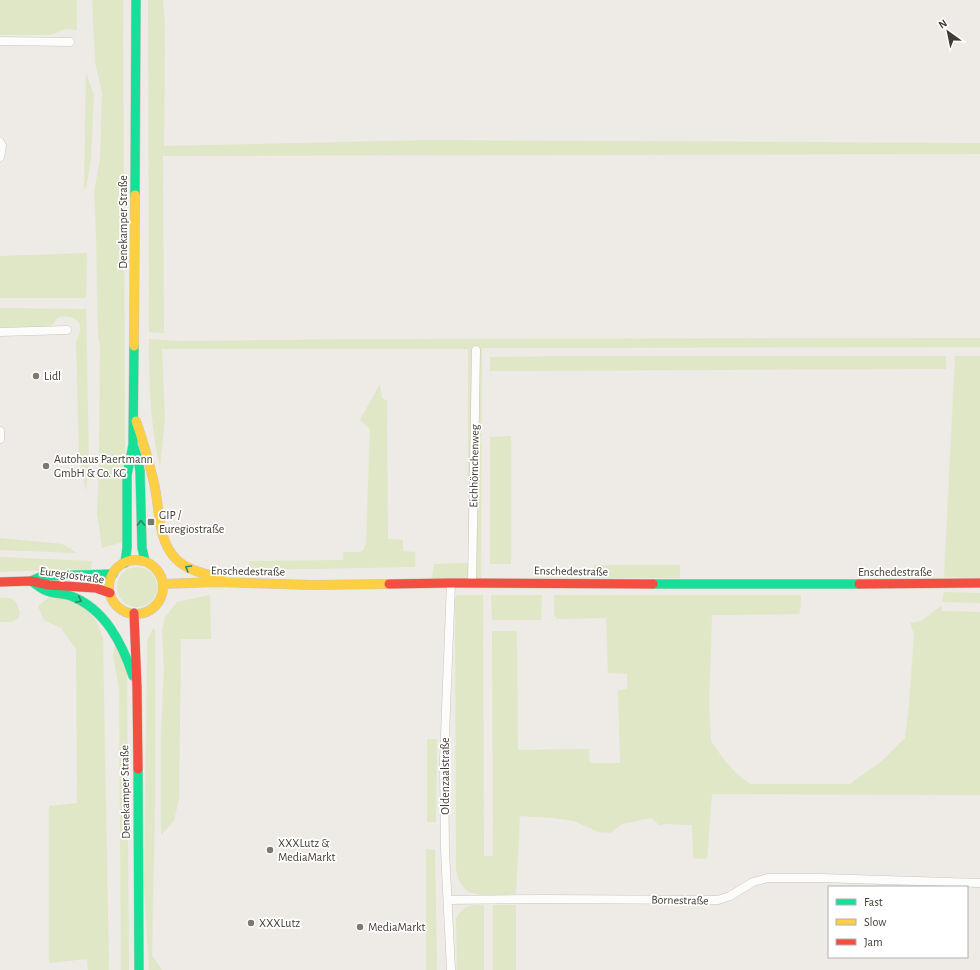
<svg xmlns="http://www.w3.org/2000/svg" width="980" height="970" font-family="'Alegreya Sans',sans-serif">
	<style>
		.green { fill: #dfe7c6 }
		.lines { fill: none; stroke-linecap: round; stroke-linejoin: round }
		.street-casing { stroke: #cac6c2; stroke-width: 9 }
		.fast-casing { stroke: #cec7be; stroke-width: 10 }
		.slow-casing { stroke: #cec7be; stroke-width: 10 }
		.jam-casing { stroke: #cec7be; stroke-width: 10 }
		.street { stroke: #fcfcfb; stroke-width: 8 }
		.fast { stroke: #16e098; stroke-width: 9 }
		.slow { stroke: #ffcf43; stroke-width: 9 }
		.jam { stroke: #f24e42; stroke-width: 9 }
		.oneway { stroke: #2e8560 }
		.poi-dot { fill: #7e7872; stroke: #fff; stroke-width: 1.5 }
		.labels { text-anchor: middle; stroke-width: 3.5; stroke-linejoin: round; paint-order: stroke }
		.street-label { font-size: 12px; fill: #423a33; stroke: #fff }
		.poi-label { font-size: 12px; fill: #423a33; stroke: #fff; text-anchor: start }
	</style>
	<rect width="100%" height="100%" fill="#eeeae6"/>
	<path class="green" d="M 0,0 L 77,0 L 77,30 L 65,29 L 51,35 L 0,35 Z
		M 92,0 L 123,0 L 125,442 L 123,542 L 102,548 L 97,513 L 99,465 L 100,345 L 98,336 L 96,233 L 94,192 L 100,159 L 102,93 L 95,62 Z
		M 148,0 L 163,0 L 165,24 L 164,146 L 430,140 L 980,143 L 980,154 L 163,156 L 164,333 L 149,332 Z
		M 86,72 L 94,96 L 91,158 L 86,189 L 84,188 Z
		M 87,253 L 86,298 L 0,298 L 0,256 Z
		M 0,308 L 86,309 L 89,462 L 86,491 L 79,458 L 76,341 C 82,332 83,319 69,317 C 66,317 63,316 60,317 C 54,319 54,325 49,327 L 0,327 Z
		M 980,338 L 980,347 L 482,348 L 481,579 L 432,579 L 434,564 L 468,563 L 468,349 L 162,349 L 165,419 L 160,467 C 150,425 149,382 149,339 L 176,341 L 374,339 Z
		M 566,356 L 946,356 L 946,369 L 490,371 L 490,357 Z
		M 955,356 L 980,356 L 980,578 L 944,577 Z
		M 380,384 L 382,398 L 387,401 L 388,539 L 403,540 L 403,551 L 415,552 L 415,567 L 249,570 L 249,561 L 343,560 L 343,552 L 360,552 L 364,549 L 366,542 L 370,429 L 360,420 Z
		M 511,436 L 511,564 L 490,564 L 490,437 Z
		M 0,538 L 62,544 L 77,553 L 0,550 Z
		M 0,557 L 92,561 L 91,569 L 0,572 Z
		M 594,565 L 680,565 L 680,578 L 594,578 Z
		M117 587a20 20 0 1 1 40 0a20 20 0 1 1-40 0Z
		M 944,592 L 980,593 L 980,603 L 942,602 Z
		M 53,594 L 88,609 L 97,623 L 103,638 L 109,970 L 88,970 L 87,959 L 49,963 L 49,806 L 77,803 L 76,649 L 61,628 L 44,620 L 38,606 Z
		M 210,595 L 211,639 L 181,639 L 179,798 L 174,821 L 161,835 L 161,732 L 164,669 L 162,630 L 165,617 L 177,602 Z
		M 457,595 L 483,595 L 484,856 L 493,856 L 492,631 L 517,631 L 518,750 L 589,749 L 590,763 L 620,763 C 620,738 618,714 618,690 L 627,689 L 627,674 L 608,673 L 606,618 L 557,619 L 554,615 L 554,595 L 801,595 L 801,606 L 799,614 L 712,615 L 709,705 L 711,741 L 725,761 L 738,775 L 750,784 L 850,784 L 883,760 L 905,738 L 909,704 L 914,634 L 910,623 L 921,621 L 942,605 L 941,611 L 980,612 L 980,795 L 712,794 L 707,859 L 693,858 L 692,825 L 667,824 L 659,825 L 651,818 L 622,824 L 610,833 L 598,832 L 574,821 L 553,818 L 520,816 L 516,894 C 503,894 475,899 465,889 C 459,884 458,876 456,870 L 455,598 Z
		M 491,595 L 542,595 L 541,620 L 492,620 Z
		M 0,598 C 14,597 16,600 20,613 L 18,619 L 12,622 L 0,622 Z
		M 153,628 L 155,629 L 155,803 L 152,955 L 162,970 L 149,970 L 144,885 L 147,655 L 147,642 Z
		M 115,645 L 127,672 L 129,970 L 121,970 L 119,688 L 113,655 Z
		M 427,739 L 437,739 L 436,822 L 427,822 Z
		M 426,849 L 435,850 L 437,970 L 426,970 Z
		M 472,905 L 484,905 L 484,970 L 457,970 L 456,919 C 460,911 463,908 472,905 Z
		M 493,905 L 516,905 L 516,970 L 493,970 Z"/>
	<g class="lines">
		<defs>
			<path id="street" d="M 0,41 L 70,42
				M 0,142 L 2,146 L 0,157
				M 0,332 L 67,330
				M 0,431 L 0,439
				M 451,583 L 444,760 L 445,850 L 451,970
				M 472,583 L 476,350
				M 448,900 L 541,899 L 718,900 L 730,896 L 753,882 L 768,878 L 821,878 L 980,883"/>
			<path id="fast" d="M 135,195 L 136,0
				M 133,445 L 138,459 L 140,471 L 142,548 L 145,561
				M 125,563 L 127,548 L 127,475 L 133,445 L 134,346
				M 31,581 C 36,584 41,589 47,591 C 54,594 63,593 71,596 C 105,609 122,643 133,676
				M 31,581 L 42,576 L 113,574
				M 653,584 L 859,584
				M 138,769 L 139,970"/>
			<path id="slow" d="M 134,346 L 135,195
				M 136,421 C 143,441 149,462 154,483 C 160,508 157,540 176,559 C 188,571 206,574 221,578
				M109 587a27 27 0 1 1 54 0a27 27 0 1 1-54 0Z
				M 163,584 L 216,582 L 313,585 L 389,584"/>
			<path id="jam" d="M 0,582 L 31,581 L 49,585 L 96,588 L 110,593
				M 389,584 L 451,583 L 653,584
				M 859,584 L 980,583
				M 134,613 L 137,688 L 138,769"/>
		</defs>
		<use href="#street" class="street-casing"/>
		<use href="#fast" class="fast-casing"/>
		<use href="#slow" class="slow-casing"/>
		<use href="#jam" class="jam-casing"/>
		<use href="#street" class="street"/>
		<use href="#fast" class="fast"/>
		<use href="#slow" class="slow"/>
		<use href="#jam" class="jam"/>
	</g>
	<defs><path id="oneway-chevron" d="M-2-3.5L2.5 0L-2 3.5" fill="none" stroke-width="1.6" stroke-linecap="round" stroke-linejoin="round"/></defs>
	<g class="oneway">
		<use href="#oneway-chevron" transform="translate(141 523) rotate(-91)"/>
		<use href="#oneway-chevron" transform="translate(188 568) rotate(-149)"/>
		<use href="#oneway-chevron" transform="translate(79 600) rotate(25)"/>
	</g>
	<g class="poi-dot">
		<circle cx="36" cy="376" r="4"/>
		<circle cx="46" cy="466" r="4"/>
		<rect x="147" y="518" width="8" height="8" rx="2"/>
		<circle cx="270" cy="850" r="4"/>
		<circle cx="251" cy="923" r="4"/>
		<circle cx="360" cy="927" r="4"/>
	</g>
	<g class="labels">
		<g class="street-label">
			<text transform="translate(123 222) rotate(-90)" y="4">Denekamper Straße</text>
			<text transform="translate(474 466) rotate(-89)" y="4">Eichhörnchenweg</text>
			<text transform="translate(248 571) rotate(1)" y="4">Enschedestraße</text>
			<text transform="translate(571 571) rotate(1)" y="4">Enschedestraße</text>
			<text x="895" y="576">Enschedestraße</text>
			<text transform="translate(72 575) rotate(8)" y="4">Euregiostraße</text>
			<text transform="translate(445 776) rotate(-90)" y="4">Oldenzaalstraße</text>
			<text transform="translate(125 792) rotate(-91)" y="4">Denekamper Straße</text>
			<text transform="translate(680 900) rotate(1)" y="4">Bornestraße</text>
		</g>
		<g class="poi-label">
			<text x="44" y="380">Lidl</text>
			<text x="54" y="463">Autohaus Paertmann<tspan x="54" dy="14">GmbH &amp; Co. KG</tspan></text>
			<text x="159" y="519">GIP /<tspan x="159" dy="14">Euregiostraße</tspan></text>
			<text x="278" y="847">XXXLutz &amp;<tspan x="278" dy="14">MediaMarkt</tspan></text>
			<text x="259" y="927">XXXLutz</text>
			<text x="368" y="931">MediaMarkt</text>
		</g>
	</g>
	<rect x="828" y="886" width="140" height="72" fill="#ffffff" stroke="#b3b0ad"/>
	<rect x="836" y="899" width="20" height="6" fill="#16e098" stroke="#b3b0ad"/>
	<text x="864" y="906" font-size="12" fill="#423a33">Fast</text>
	<rect x="836" y="919" width="20" height="6" fill="#ffcf43" stroke="#b3b0ad"/>
	<text x="864" y="926" font-size="12" fill="#423a33">Slow</text>
	<rect x="836" y="939" width="20" height="6" fill="#f24e42" stroke="#b3b0ad"/>
	<text x="864" y="946" font-size="12" fill="#423a33">Jam</text>
	<g transform="translate(948 32) rotate(327)" stroke="#ffffff" stroke-width="3" paint-order="stroke">
	<path d="M0-3L7 15L0 10L-7 15Z" fill="#423a33"/>
	<text y="-6" font-size="11" font-weight="bold" text-anchor="middle" fill="#423a33">N</text>
	</g>
</svg>
